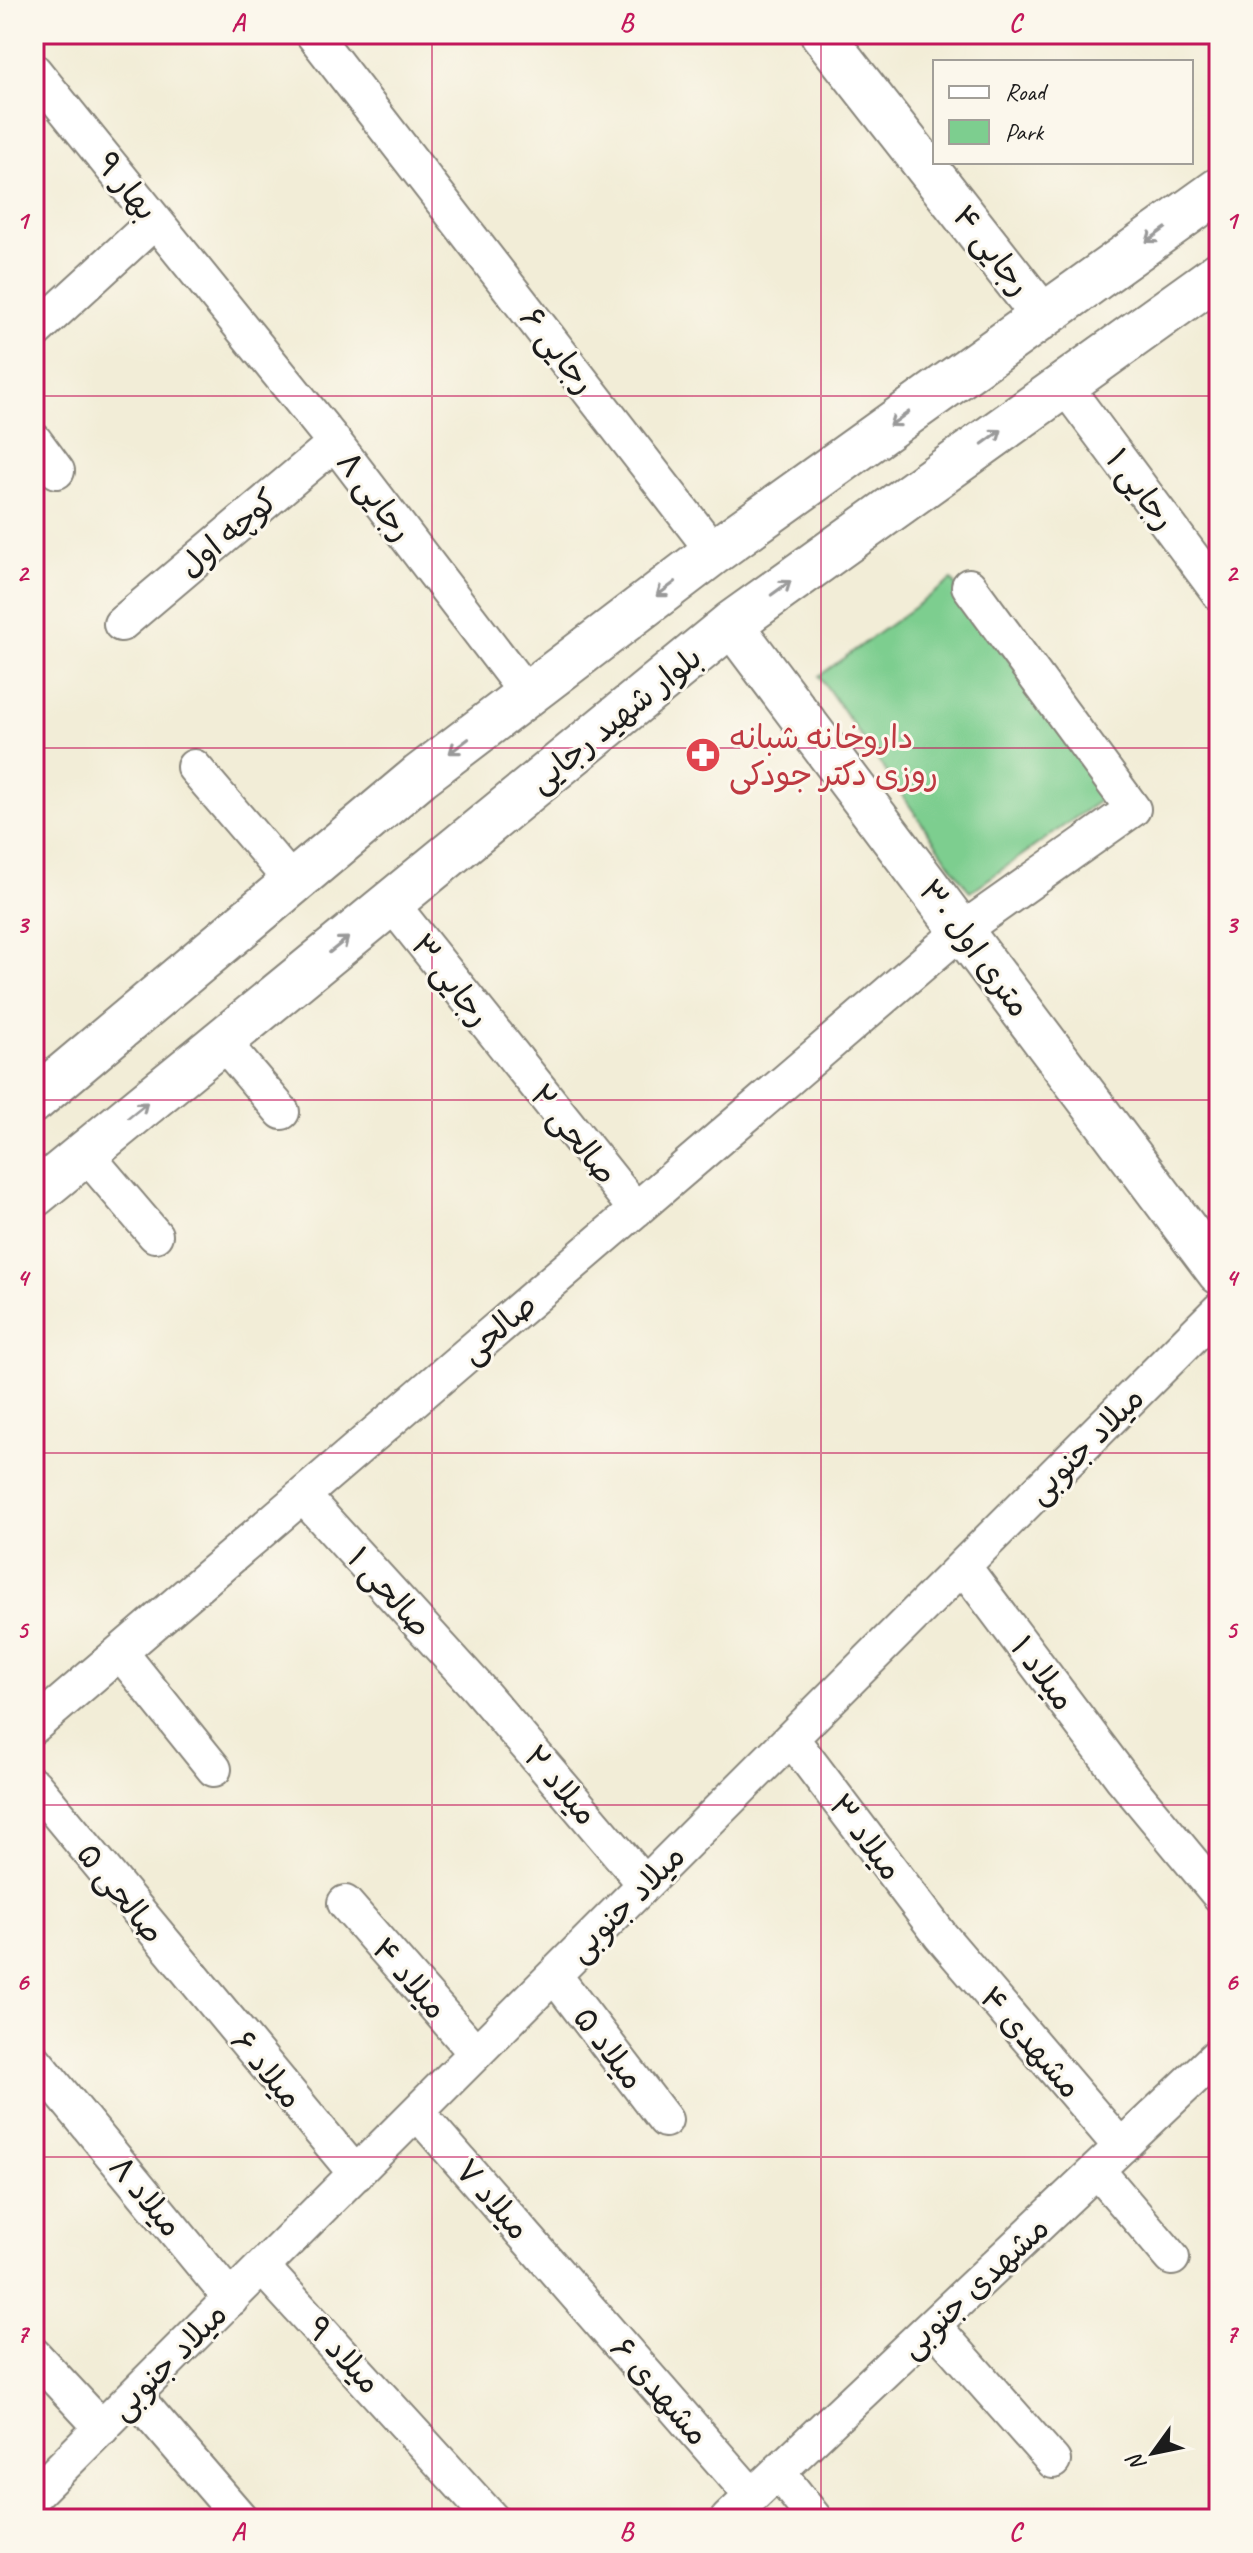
<svg xmlns="http://www.w3.org/2000/svg" width="1253" height="2553" font-family="Caveat,'Playpen Sans Arabic',sans-serif">
	<style>
		.green { fill: #7dce8f; stroke: #4c7556; stroke-width: 2 }
		.lines { fill: none; stroke-linecap: round; stroke-linejoin: round }
		.minor-casing { stroke: #87847a; stroke-width: 38 }
		.tertiary-casing { stroke: #87847a; stroke-width: 46 }
		.secondary-casing { stroke: #87847a; stroke-width: 48 }
		.minor { stroke: #fff; stroke-width: 34 }
		.tertiary { stroke: #fff; stroke-width: 42 }
		.secondary { stroke: #fff; stroke-width: 44 }
		.oneway { stroke: #999 }
		.grid { fill: none; stroke: #c2185b; stroke-width: 2; stroke-opacity: 0.55 }
		.labels { text-anchor: middle; stroke-width: 6; stroke-linejoin: round; paint-order: stroke }
		.street-label { font-size: 32px; fill: #1c1c1c; stroke: #fbf7ec }
		.health-label { font-size: 32px; fill: #be3a42; stroke: #fbf7ec; text-anchor: start }
		.neatline { fill: none; stroke: #c2185b; stroke-width: 3 }
		.grid-label { font-size: 26px; text-anchor: middle; font-weight: bold; fill: #c2185b }
	</style>
	<rect width="100%" height="100%" fill="#fbf7ec"/>
	<filter id="ink" filterUnits="userSpaceOnUse"><feTurbulence type="fractalNoise" baseFrequency=".0125" numOctaves="2"/><feDisplacementMap in="SourceGraphic" scale="16" xChannelSelector="R" yChannelSelector="G"/><feConvolveMatrix kernelMatrix="1 2 1 2 8 2 1 2 1" color-interpolation-filters="sRGB"/></filter>
	<filter id="wash" filterUnits="userSpaceOnUse"><feTurbulence type="fractalNoise" baseFrequency=".006" numOctaves="4" result="noise"/><feDisplacementMap in="SourceGraphic" scale="32" xChannelSelector="R" yChannelSelector="G"/><feGaussianBlur stdDeviation="1.8" result="paint"/><feColorMatrix in="noise" values="0 0 0 0 0 0 0 0 0 0 0 0 0 0 0 0 0 1.4 0 .05"/><feComposite in="paint" operator="in"/></filter>
	<g filter="url(#wash)">
		<rect width="100%" height="100%" fill="#f2edd7"/>
		<path class="green" d="M 952,580 L 1106,796 L 970,892 L 819,676 Z"/>
	</g>
	<g filter="url(#ink)">
		<g class="lines">
			<defs>
				<path id="minor" d="M 313,34 L 714,552
					M 34,71 L 335,443 L 527,694
					M 34,332 L 155,221
					M 1064,385 L 1219,593
					M 34,440 L 57,471
					M 121,624 L 335,443
					M 194,767 L 293,883
					M 391,903 L 636,1210
					M 222,1041 L 282,1112
					M 85,1153 L 155,1235
					M 303,1496 L 477,1687 L 645,1884
					M 963,1566 L 1123,1779 L 1219,1895
					M 120,1652 L 214,1769
					M 34,1726 L 962,930 L 1133,809 L 969,586
					M 791,1738 L 941,1936 L 1121,2147
					M 34,1785 L 356,2174
					M 345,1903 L 476,2053
					M 554,1975 L 665,2120
					M 34,2060 L 231,2299
					M 417,2112 L 752,2496
					M 1097,2170 L 1172,2258
					M 262,2267 L 492,2519
					M 933,2325 L 1053,2461
					M 34,2355 L 102,2428
					M 134,2395 L 241,2519
					M 778,2472 L 815,2519
					M 34,2495 L 1219,1310
					M 728,2519 L 1219,2054"/>
				<path id="tertiary" d="M 822,34 L 1043,316
					M 731,624 L 1219,1273"/>
				<path id="secondary" d="M 34,1100 L 420,776 L 714,552 L 1219,190
					M 34,1195 L 731,624 L 1219,274"/>
			</defs>
			<use href="#minor" class="minor-casing"/>
			<use href="#tertiary" class="tertiary-casing"/>
			<use href="#secondary" class="secondary-casing"/>
			<use href="#minor" class="minor"/>
			<use href="#tertiary" class="tertiary"/>
			<use href="#secondary" class="secondary"/>
		</g>
		<defs><path id="oneway-shaft" d="M-6 0H5M1.5-3L5.5 0L1.5 3" fill="none" stroke-width="1.6" stroke-linecap="round" stroke-linejoin="round" transform="scale(2)"/></defs>
		<g class="oneway">
			<use href="#oneway-shaft" transform="translate(1156 235) rotate(144)"/>
			<use href="#oneway-shaft" transform="translate(899 419) rotate(144)"/>
			<use href="#oneway-shaft" transform="translate(992 437) rotate(-36)"/>
			<use href="#oneway-shaft" transform="translate(781 588) rotate(-36)"/>
			<use href="#oneway-shaft" transform="translate(666 589) rotate(143)"/>
			<use href="#oneway-shaft" transform="translate(459 746) rotate(143)"/>
			<use href="#oneway-shaft" transform="translate(339 945) rotate(-39)"/>
			<use href="#oneway-shaft" transform="translate(138 1110) rotate(-39)"/>
		</g>
	</g>
	<path class="grid" d="M 432,34 L 432,2519M 821,34 L 821,2519M 34,396 L 1219,396M 34,748 L 1219,748M 34,1100 L 1219,1100M 34,1453 L 1219,1453M 34,1805 L 1219,1805M 34,2157 L 1219,2157"/>
	<defs>
		<symbol id="pharmacy-disc" viewBox="-11 -11 22 22"><circle r="9.5" fill="#e0444e" stroke="#fbf7ec"/><path d="M-2-6h4v4h4v4h-4v4h-4v-4h-4v-4h4Z" fill="#fff"/></symbol>
	</defs>
	<g fill-rule="evenodd">
		<use href="#pharmacy-disc" x="683" y="735" width="40" height="40"/>
	</g>
	<g class="labels">
		<g class="street-label">
			<text transform="translate(127 186) rotate(51)" y="11">بهار ۹</text>
			<text transform="translate(992 250) rotate(52)" y="11">رجایی ۴</text>
			<text transform="translate(558 350) rotate(52)" y="11">رجایی ۶</text>
			<text transform="translate(1141 489) rotate(53)" y="11">رجایی ۱</text>
			<text transform="translate(375 496) rotate(53)" y="11">رجایی ۸</text>
			<text transform="translate(228 533) rotate(-40)" y="11">کوچه اول</text>
			<text transform="translate(615 719) rotate(-39)" y="11">بلوار شهید رجایی</text>
			<text transform="translate(975 948) rotate(53)" y="11">۳۰ متری اول</text>
			<text transform="translate(451 980) rotate(52)" y="11">رجایی ۳</text>
			<text transform="translate(574 1134) rotate(51)" y="11">صالحی ۲</text>
			<text transform="translate(498 1328) rotate(-41)" y="11">صالحی</text>
			<text transform="translate(1085 1445) rotate(-45)" y="11">میلاد جنوبی</text>
			<text transform="translate(390 1592) rotate(48)" y="11">صالحی ۱</text>
			<text transform="translate(1043 1673) rotate(53)" y="11">میلاد ۱</text>
			<text transform="translate(561 1785) rotate(49)" y="11">میلاد ۲</text>
			<text transform="translate(866 1837) rotate(53)" y="11">میلاد ۳</text>
			<text transform="translate(121 1893) rotate(51)" y="11">صالحی ۵</text>
			<text transform="translate(626 1903) rotate(-45)" y="11">میلاد جنوبی</text>
			<text transform="translate(410 1978) rotate(49)" y="11">میلاد ۴</text>
			<text transform="translate(1031 2042) rotate(49)" y="11">مشهدی ۴</text>
			<text transform="translate(609 2048) rotate(53)" y="11">میلاد ۵</text>
			<text transform="translate(267 2069) rotate(50)" y="11">میلاد ۶</text>
			<text transform="translate(146 2196) rotate(50)" y="11">میلاد ۸</text>
			<text transform="translate(493 2199) rotate(49)" y="11">میلاد ۷</text>
			<text transform="translate(974 2287) rotate(-43)" y="11">مشهدی جنوبی</text>
			<text transform="translate(344 2355) rotate(47)" y="11">میلاد ۹</text>
			<text transform="translate(168 2361) rotate(-45)" y="11">میلاد جنوبی</text>
			<text transform="translate(660 2391) rotate(49)" y="11">مشهدی ۶</text>
		</g>
		<g class="health-label">
			<text x="729" y="748">داروخانه شبانه<tspan x="729" dy="37">روزی دکتر جودکی</tspan></text>
		</g>
	</g>
	<rect width="1253" height="2553" fill="none" stroke="#fbf7ec" stroke-width="88"/>
	<rect x="933" y="60" width="260" height="104" fill="#fbf7ec" stroke="#a29f99" stroke-width="2"/>
	<rect x="949" y="86" width="40" height="12" fill="#ffffff" stroke="#a29f99" stroke-width="2"/>
	<text x="1005" y="100" font-size="24" fill="#1c1c1c">Road</text>
	<rect x="949" y="120" width="40" height="24" fill="#7dce8f" stroke="#a29f99" stroke-width="2"/>
	<text x="1005" y="140" font-size="24" fill="#1c1c1c">Park</text>
	<g transform="translate(1153 2453) rotate(237)" stroke="#fbf7ec" stroke-width="6" paint-order="stroke">
	<path d="M0-6L14 30L0 20L-14 30Z" fill="#1c1c1c"/>
	<text y="-12" font-size="22" font-weight="bold" text-anchor="middle" fill="#1c1c1c">N</text>
	</g>
	<rect x="44" y="44" width="1165" height="2465" class="neatline"/>
	<g class="grid-label">
		<text x="238" y="31">A</text>
		<text x="626" y="31">B</text>
		<text x="1015" y="31">C</text>
		<text x="22" y="229">1</text>
		<text x="1231" y="229">1</text>
		<text x="22" y="581">2</text>
		<text x="1231" y="581">2</text>
		<text x="22" y="933">3</text>
		<text x="1231" y="933">3</text>
		<text x="22" y="1286">4</text>
		<text x="1231" y="1286">4</text>
		<text x="22" y="1638">5</text>
		<text x="1231" y="1638">5</text>
		<text x="22" y="1990">6</text>
		<text x="1231" y="1990">6</text>
		<text x="22" y="2342">7</text>
		<text x="1231" y="2342">7</text>
		<text x="238" y="2540">A</text>
		<text x="626" y="2540">B</text>
		<text x="1015" y="2540">C</text>
	</g>
</svg>
